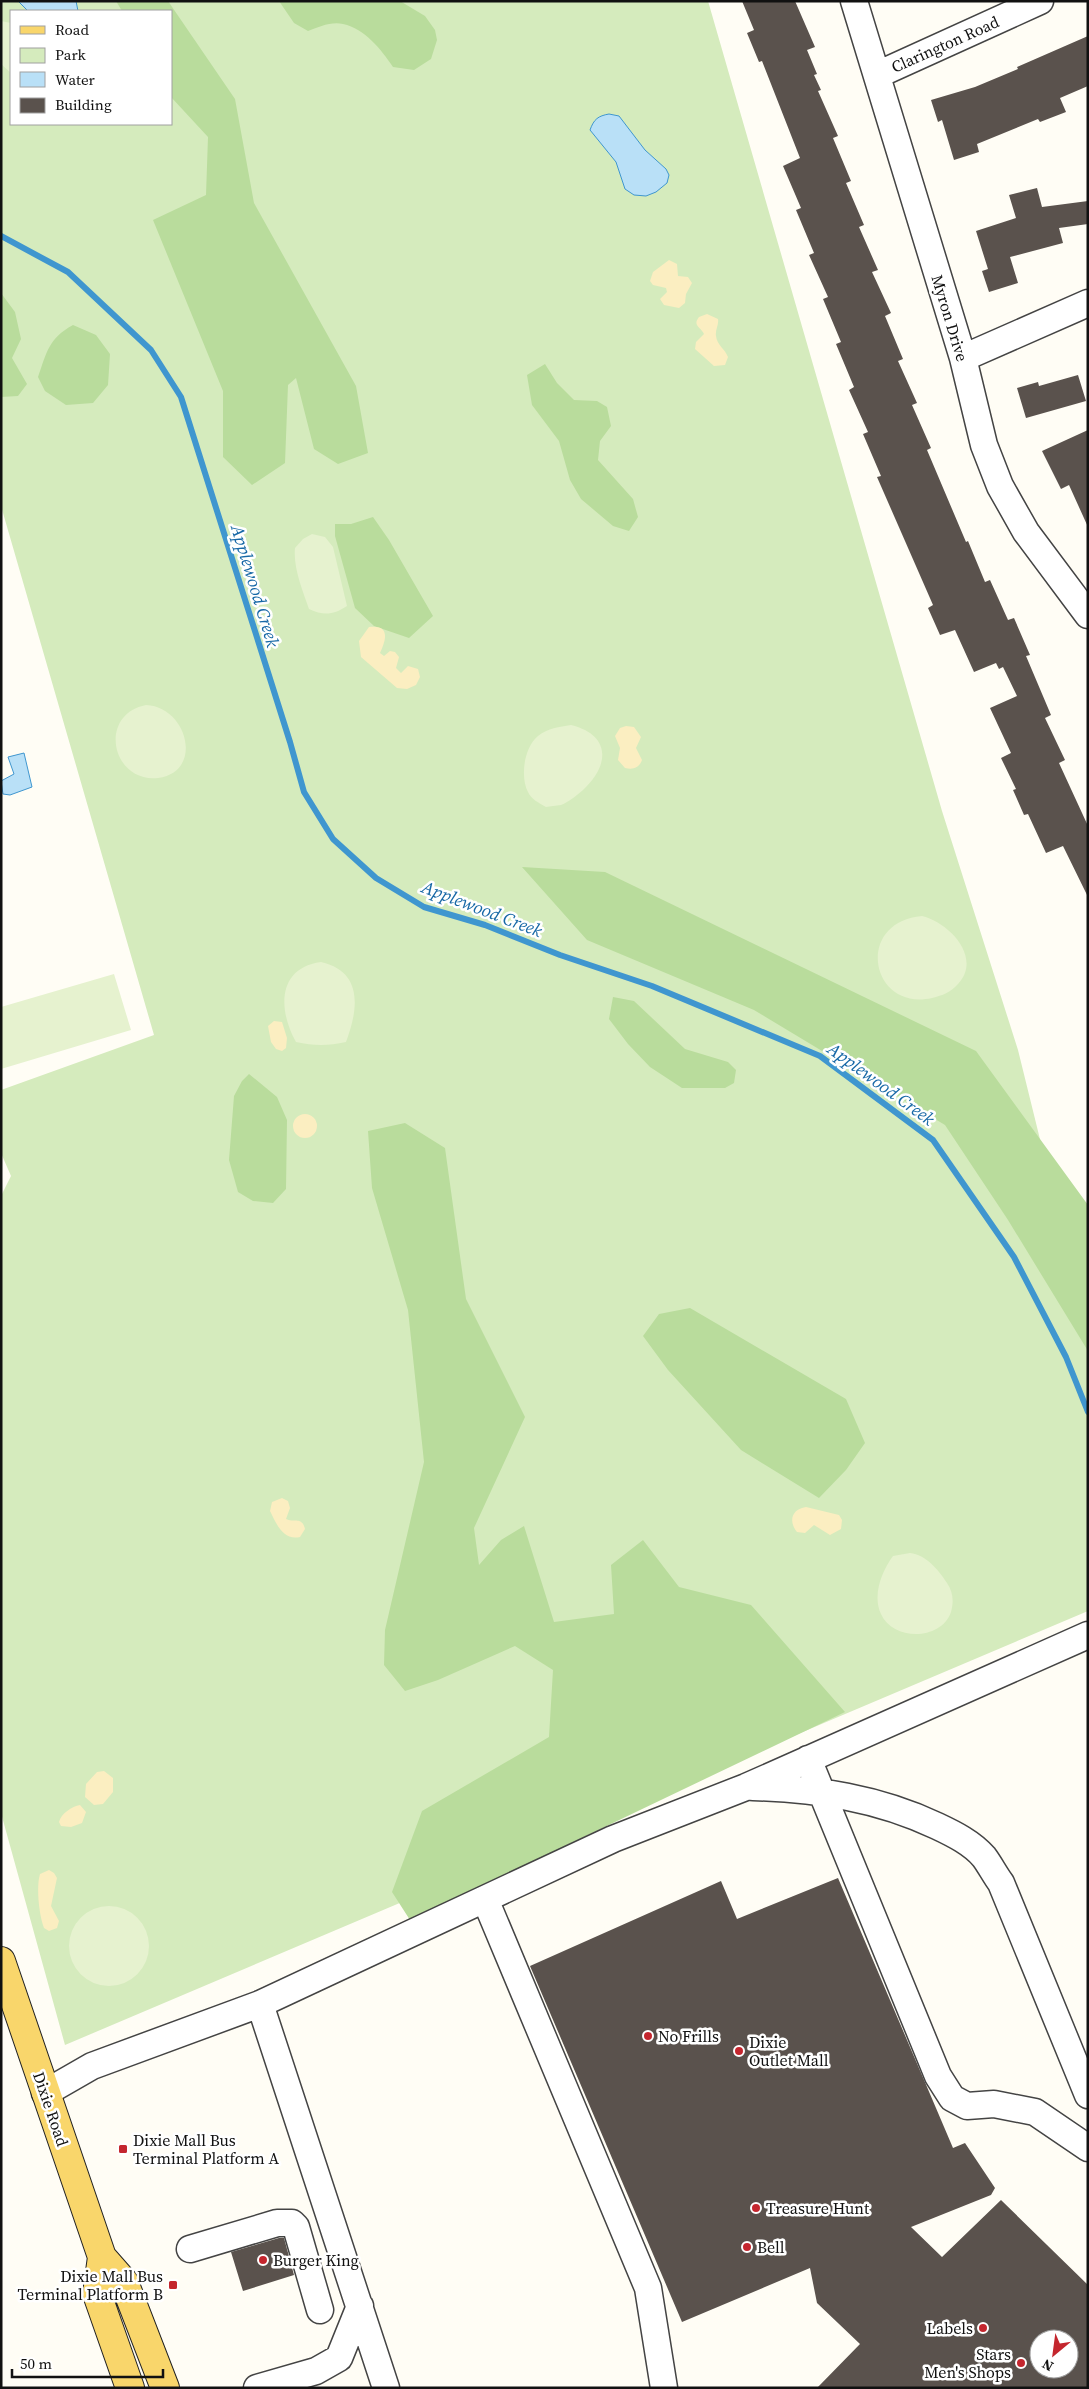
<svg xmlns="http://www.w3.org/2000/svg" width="1089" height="2389" font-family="'Source Serif 4',serif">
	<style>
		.green { fill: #d5ebbd; fill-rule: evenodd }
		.forest { fill: #b9dc9c }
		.sand { fill: #fbeec1 }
		.pitch { fill: #e6f2cf }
		.water { fill: #b9e0f7; stroke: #3f96cf }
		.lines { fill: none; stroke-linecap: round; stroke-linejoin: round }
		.stream { stroke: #3f96cf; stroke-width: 6 }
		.building { fill: #5a524d; fill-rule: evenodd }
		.minor-casing { stroke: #444; stroke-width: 29 }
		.major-casing { stroke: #222; stroke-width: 30 }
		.minor { stroke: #fff; stroke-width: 26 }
		.major { stroke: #f9d66b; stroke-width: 28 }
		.poi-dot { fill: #c4262e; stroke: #fff; stroke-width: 2 }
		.labels { text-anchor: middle; stroke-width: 5; stroke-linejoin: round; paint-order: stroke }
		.street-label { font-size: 16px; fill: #111; stroke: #fff }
		.poi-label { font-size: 16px; fill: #111; stroke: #fff; text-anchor: start }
		.water-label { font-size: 18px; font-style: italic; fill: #1768a6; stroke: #fff }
	</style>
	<rect width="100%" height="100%" fill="#fffdf5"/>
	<path class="green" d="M 1,1 L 708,1 L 942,811 L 1018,1050 L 1088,1334 L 1088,1611 L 65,2045 L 1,1813 L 1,1196 L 11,1176 L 1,1153 L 1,1090 L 154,1035 L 1,506 ZM 11,11 L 171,11 L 171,124 L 11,124 Z"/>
	<path class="forest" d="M 116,1 L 168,1 L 235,99 L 254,203 L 356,386 L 368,453 L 338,464 L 314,449 L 296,378 L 288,385 L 285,463 L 252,485 L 223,457 L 223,391 L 153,220 L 206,195 L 208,137 L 171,97 L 171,11 L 122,11 Z
		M 279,1 L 400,1 L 425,16 L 435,30 L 437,40 L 431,59 L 414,70 L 393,67 C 381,49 365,29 343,24 C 332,21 318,27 308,31 L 294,23 Z
		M 1,293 L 15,312 L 21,339 L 12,358 L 27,384 L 18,396 L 1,397 Z
		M 73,325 L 96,335 L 110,354 L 108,385 L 93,403 L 66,405 L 45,391 L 38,377 C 47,352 48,339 73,325 Z
		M 545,364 L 557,383 L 574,400 L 597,401 L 607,407 L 611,426 L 600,441 L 598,460 L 633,499 L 638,517 L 629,531 L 613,526 L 581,499 L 570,480 L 559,441 L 532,405 L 527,375 Z
		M 373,517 L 389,540 L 433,616 L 409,638 L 374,626 L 355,608 L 335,536 L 335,524 L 351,524 Z
		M 522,867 L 605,872 L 976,1051 L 1088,1205 L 1088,1351 L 1008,1220 L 945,1125 L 754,1010 L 587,940 Z
		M 613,997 L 634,1001 L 685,1049 L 728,1062 L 736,1070 L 734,1083 L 725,1088 L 682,1088 L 650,1067 L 628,1044 L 609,1019 Z
		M 249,1074 L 277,1097 L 287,1120 L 286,1189 L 273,1203 L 253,1201 L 238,1192 L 229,1160 L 234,1096 L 242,1081 Z
		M 405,1123 L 445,1148 L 466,1299 L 525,1417 L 474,1528 L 479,1565 L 501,1540 L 524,1526 L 554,1622 L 614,1614 L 611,1565 L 643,1540 L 679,1587 L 751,1605 L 845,1712 L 410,1920 L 392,1892 L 422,1811 L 549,1737 L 553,1670 L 515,1646 L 438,1680 L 405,1691 L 384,1665 L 385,1630 L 424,1462 L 408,1310 L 372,1188 L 368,1131 Z
		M 690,1308 L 846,1399 L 865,1443 L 846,1470 L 819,1498 L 741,1450 L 668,1370 L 643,1336 L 659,1314 Z"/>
	<path class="sand" d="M 669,260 L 677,264 L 678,276 L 688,277 L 692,283 L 686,294 L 685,303 L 679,308 L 664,305 L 660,299 L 667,292 L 666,288 L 653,285 L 650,281 L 653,272 Z
		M 707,314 L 718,319 C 719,325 715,330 716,336 C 717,345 725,349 728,357 L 725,365 L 714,366 L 695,349 L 696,342 L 704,334 C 701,327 692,326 699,317 Z
		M 369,627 C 392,624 385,642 380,653 L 384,656 L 390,651 L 395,652 L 399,657 L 396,668 L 401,673 L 408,666 L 418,669 L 420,677 L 416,685 L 407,689 L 397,688 L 361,657 L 359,641 Z
		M 626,726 L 634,727 L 641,737 L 636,748 L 642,760 C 639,768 633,770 625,768 L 618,760 L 620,748 L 615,736 L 620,728 Z
		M 274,1021 L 282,1022 L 287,1038 L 286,1048 L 282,1051 L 276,1049 L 271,1042 L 268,1026 Z
		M293 1126a12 12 0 1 1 24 0a12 12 0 1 1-24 0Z
		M 282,1498 L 288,1501 L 290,1508 L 286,1519 C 294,1523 302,1516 305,1529 L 300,1537 C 283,1541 276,1523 270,1511 L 272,1502 Z
		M 806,1507 L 839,1515 L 842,1520 L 841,1529 L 830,1535 L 814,1525 L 805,1533 L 797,1532 C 788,1521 792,1509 806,1507 Z
		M 104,1771 L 113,1778 L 113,1792 L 103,1804 L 94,1805 L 85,1797 L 86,1784 L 97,1772 Z
		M 80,1805 L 86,1812 L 82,1823 L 71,1827 L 61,1826 L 59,1822 C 61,1814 72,1806 80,1805 Z
		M 49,1870 L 54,1873 L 57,1878 L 51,1906 L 59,1921 L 57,1928 L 49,1931 L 44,1928 C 39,1915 36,1887 40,1874 Z"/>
	<path class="pitch" d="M 1,21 L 11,23 L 11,73 L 1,64 Z
		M 312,534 L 325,537 L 333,547 L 347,606 C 333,615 324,616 309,609 C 303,591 293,568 295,548 L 303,539 Z
		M 146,705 C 188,707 204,772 158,778 C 112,783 97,715 146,705 Z
		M 571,725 C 611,735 610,765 583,790 C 577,795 569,802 561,805 C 556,806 550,806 546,807 C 539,803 531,799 528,792 C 520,777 524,747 538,736 C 548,728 559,727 571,725 Z
		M 922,916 C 948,922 983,957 958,984 C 950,993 943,995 932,998 C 870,1012 854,922 922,916 Z
		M 321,962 C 364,972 358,1010 346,1042 C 328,1046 314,1046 296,1042 C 278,1010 277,968 321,962 Z
		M 114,974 L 131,1030 L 1,1069 L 1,1007 Z
		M 910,1553 C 926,1555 938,1569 947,1583 C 953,1592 954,1601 951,1612 C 941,1641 893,1641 881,1614 C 872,1595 882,1571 893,1556 Z
		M69 1946a40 40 0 1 1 80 0a40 40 0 1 1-80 0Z"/>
	<path class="water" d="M 18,1 L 76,1 L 78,11 L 28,11 Z
		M 609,114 L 619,116 L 645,150 L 666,169 L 669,175 L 667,183 L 656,192 L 646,196 L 634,195 L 625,189 L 616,162 L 590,130 C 594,119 598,116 609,114 Z
		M 24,753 L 32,787 L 10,795 L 3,794 L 1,781 L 14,774 L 8,757 Z"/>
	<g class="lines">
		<path class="stream" d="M 1,236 L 68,272 L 151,350 L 181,397 L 290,742 L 304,792 L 333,839 L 376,878 L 424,907 L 485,925 L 560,955 L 652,986 L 820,1056 L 933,1140 L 1014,1257 L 1066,1357 L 1088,1412"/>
	</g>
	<path class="building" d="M 742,1 L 795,1 L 815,47 L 807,50 L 817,74 L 814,75 L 821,90 L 818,91 L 838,136 L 833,138 L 851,181 L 846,183 L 864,225 L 859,227 L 878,270 L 872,272 L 891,313 L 885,316 L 903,359 L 898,361 L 917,403 L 912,405 L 931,448 L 927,450 L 966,542 L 968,541 L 985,582 L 990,580 L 1008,620 L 1014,618 L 1030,655 L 1026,656 L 1051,715 L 1045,718 L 1065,760 L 1059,763 L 1088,826 L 1088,897 L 1063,846 L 1046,853 L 1028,814 L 1024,815 L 1013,790 L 1016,789 L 1001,758 L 1011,753 L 990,708 L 1017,696 L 1003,667 L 999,669 L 996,663 L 974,672 L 955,630 L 940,635 L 928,608 L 933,605 L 877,477 L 881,476 L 863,434 L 868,432 L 849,390 L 854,387 L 836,344 L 841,342 L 823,299 L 828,297 L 809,255 L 814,253 L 796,210 L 801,208 L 783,166 L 800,158 L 762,61 L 759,62 L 747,33 L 754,30 Z
		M 1088,36 L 1088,86 L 1060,98 L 1066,112 L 1040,122 L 1038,119 L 977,144 L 979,152 L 954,160 L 942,120 L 938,122 L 931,100 L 975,87 L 1018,69 L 1017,67 Z
		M 1037,188 L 1042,207 L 1088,201 L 1088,224 L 1059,228 L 1063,243 L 1010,257 L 1018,283 L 989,292 L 982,271 L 988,269 L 976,231 L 1016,218 L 1009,195 Z
		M 1078,375 L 1086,401 L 1026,418 L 1017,388 L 1038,382 L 1039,386 Z
		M 1088,430 L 1088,527 L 1069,485 L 1061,489 L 1042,451 Z
		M 838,1878 L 953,2148 L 965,2143 L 995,2188 L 991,2195 L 911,2227 L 942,2257 L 1001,2200 L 1088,2285 L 1088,2388 L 817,2388 L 860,2344 L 817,2303 L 810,2268 L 682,2322 L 530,1966 L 721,1881 L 737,1919 ZM 1039,2339 L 1069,2339 L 1069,2369 L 1039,2369 Z
		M 279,2238 L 284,2238 L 294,2275 L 243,2291 L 231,2252 Z"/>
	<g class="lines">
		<defs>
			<path id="minor" d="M 854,1 L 963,358 L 984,445 L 1000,486 L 1026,532 L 1088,615
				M 877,75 L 1040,1
				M 963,358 L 1088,303
				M 808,1759 L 938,2076 L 952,2098 L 967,2106 L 994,2104 L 1035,2112 L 1088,2148
				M 753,1787 C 817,1789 878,1798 937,1826 C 954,1834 972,1843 984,1857 C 990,1865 995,1875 1001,1883 L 1088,2095
				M 485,1899 L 648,2288 L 664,2388
				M 260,2004 L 386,2388
				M 45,2093 L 92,2066 L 260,2004 L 613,1839 L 746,1787 L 1088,1635
				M 190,2249 L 277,2223 L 292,2223 L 296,2227 L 320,2310
				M 257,2388 L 316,2371 L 339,2358 L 360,2306"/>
			<path id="major" d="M 1,1961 L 102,2257 L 124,2282 L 165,2388
				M 102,2257 L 97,2294 L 130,2388"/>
		</defs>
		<use href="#minor" class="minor-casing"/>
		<use href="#major" class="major-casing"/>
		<use href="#minor" class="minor"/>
		<use href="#major" class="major"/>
	</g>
	<g class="poi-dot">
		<circle cx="648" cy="2036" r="5"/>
		<circle cx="739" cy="2051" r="5"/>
		<rect x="118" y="2144" width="10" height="10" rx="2.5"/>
		<circle cx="756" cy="2208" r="5"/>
		<circle cx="747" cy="2247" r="5"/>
		<circle cx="263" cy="2260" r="5"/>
		<rect x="168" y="2280" width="10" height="10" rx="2.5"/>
		<circle cx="983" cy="2328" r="5"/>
		<circle cx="1021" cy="2363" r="5"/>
	</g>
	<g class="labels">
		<g class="street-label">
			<text transform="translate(945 44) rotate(-24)" y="6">Clarington Road</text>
			<text transform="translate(950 318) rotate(73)" y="6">Myron Drive</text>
			<text transform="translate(51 2109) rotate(71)" y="6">Dixie Road</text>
		</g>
		<g class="poi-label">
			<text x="658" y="2042">No Frills</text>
			<text x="749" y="2048">Dixie<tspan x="749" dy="18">Outlet Mall</tspan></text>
			<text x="133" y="2146">Dixie Mall Bus<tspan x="133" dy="18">Terminal Platform A</tspan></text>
			<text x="766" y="2214">Treasure Hunt</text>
			<text x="757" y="2253">Bell</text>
			<text x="273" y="2266">Burger King</text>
			<text x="163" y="2282" text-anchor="end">Dixie Mall Bus<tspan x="163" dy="18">Terminal Platform B</tspan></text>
			<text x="973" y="2334" text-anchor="end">Labels</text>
			<text x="1011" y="2360" text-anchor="end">Stars<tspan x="1011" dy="18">Men's Shops</tspan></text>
		</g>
		<g class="water-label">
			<text transform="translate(255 586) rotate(73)" y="6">Applewood Creek</text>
			<text transform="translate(482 909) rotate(21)" y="6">Applewood Creek</text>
			<text transform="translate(881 1084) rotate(36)" y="6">Applewood Creek</text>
		</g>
	</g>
	<rect width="1089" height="2389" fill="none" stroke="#111111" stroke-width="5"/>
	<rect x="10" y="10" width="162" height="115" fill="#ffffff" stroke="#a0a0a0"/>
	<rect x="20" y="26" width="25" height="8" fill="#f9d66b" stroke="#a0a0a0"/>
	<text x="55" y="35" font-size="15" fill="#111111">Road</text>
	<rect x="20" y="48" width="25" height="15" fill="#d5ebbd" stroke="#a0a0a0"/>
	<text x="55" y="60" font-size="15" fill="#111111">Park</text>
	<rect x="20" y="72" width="25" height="15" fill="#b9e0f7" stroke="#a0a0a0"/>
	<text x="55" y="85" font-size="15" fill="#111111">Water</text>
	<rect x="20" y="98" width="25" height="15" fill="#5a524d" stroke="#a0a0a0"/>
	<text x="55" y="110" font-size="15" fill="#111111">Building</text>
	<g transform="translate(1054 2354) rotate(209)"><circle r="24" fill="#ffffff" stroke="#a0a0a0"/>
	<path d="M0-4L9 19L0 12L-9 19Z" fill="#c4262e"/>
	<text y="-8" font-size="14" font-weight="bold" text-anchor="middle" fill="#111111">N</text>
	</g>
	<path d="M12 2369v8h151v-8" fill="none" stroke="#111111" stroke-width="2.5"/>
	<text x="20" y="2369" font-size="15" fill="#111111" stroke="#ffffff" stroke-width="4" paint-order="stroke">50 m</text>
</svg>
